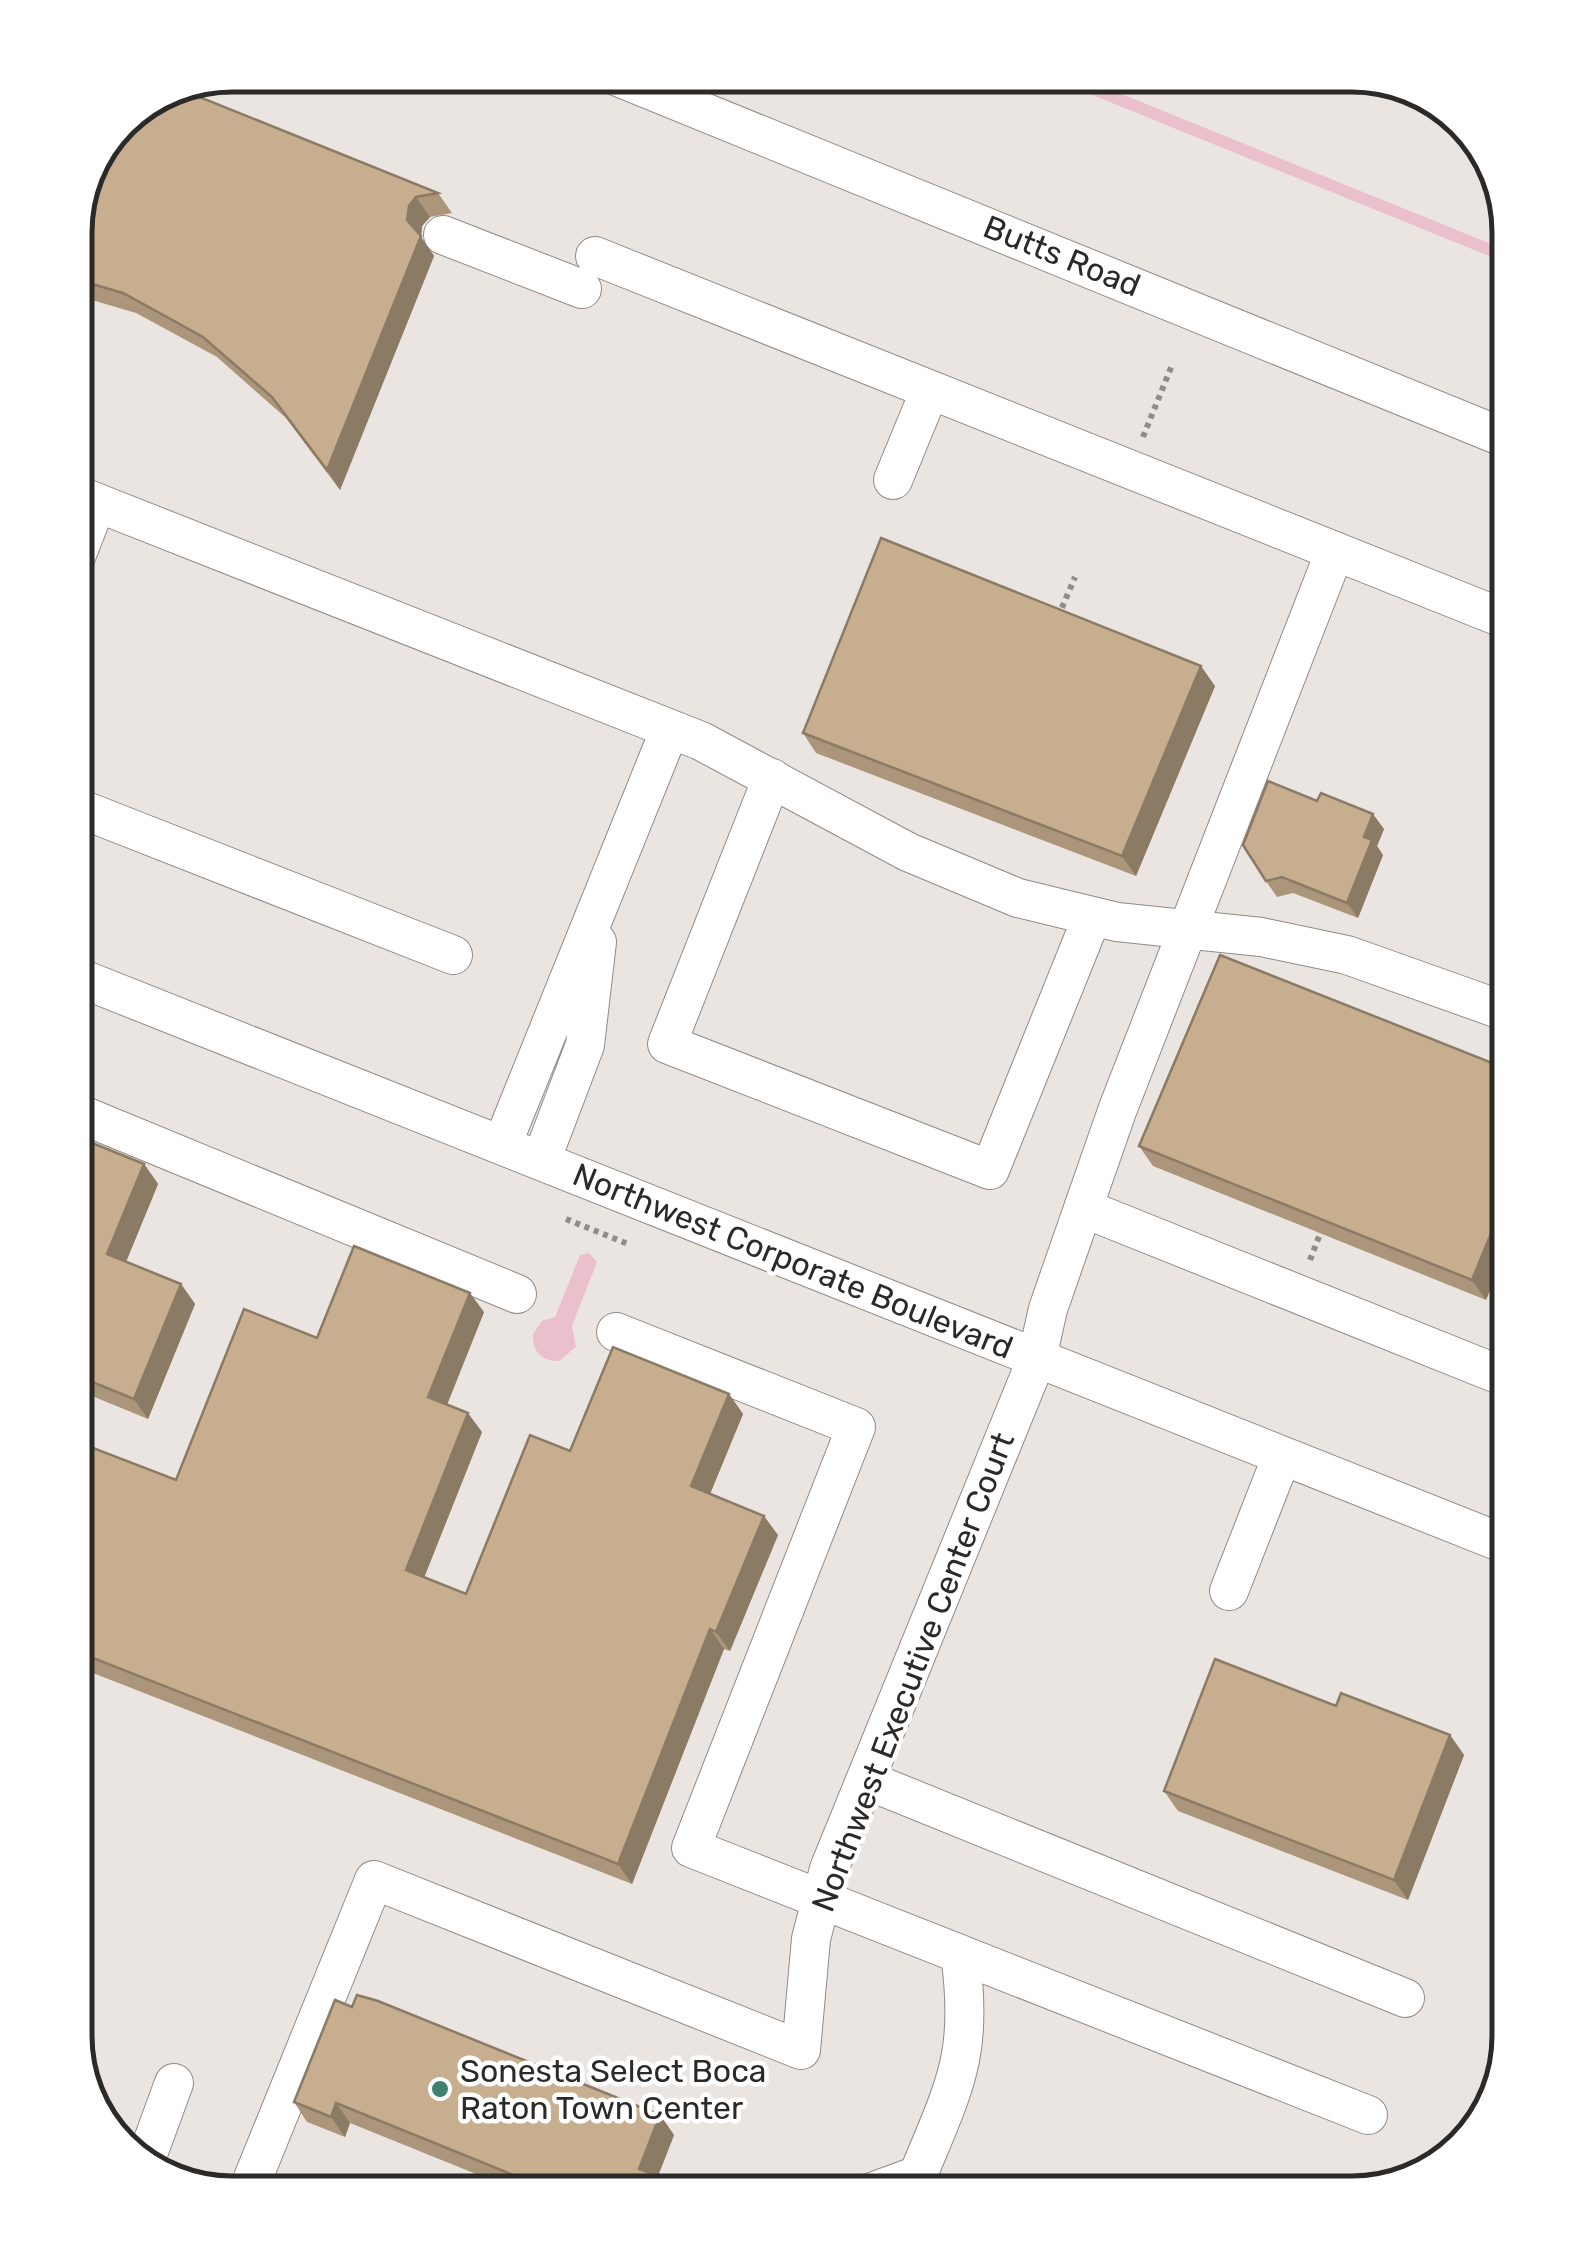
<svg xmlns="http://www.w3.org/2000/svg" width="1585" height="2268" font-family="Rubik,sans-serif">
	<style>
		.water { fill: #eac0cd }
		.lines { fill: none; stroke-linecap: round; stroke-linejoin: round }
		.stream { stroke: #eac0cd; stroke-width: 12 }
		.minor-casing { stroke: #908a88; stroke-width: 40 }
		.path { stroke: #908c8a; stroke-width: 6; stroke-dasharray: 5 5; stroke-linecap: butt }
		.minor { stroke: #fff; stroke-width: 38 }
		.wall { fill: #ab967b }
		.shaded-wall { fill: #8b7a64 }
		.building { fill: #c7ae8f; stroke: #8b7a64; stroke-width: 2.5 }
		.poi-dot { fill: #40806e; stroke: #fff; stroke-width: 4 }
		.labels { text-anchor: middle; stroke-width: 9; stroke-linejoin: round; paint-order: stroke }
		.street-label { font-size: 32px; fill: #2c2a29; stroke: #fff }
		.poi-label { font-size: 32px; fill: #2c2a29; stroke: #fff; text-anchor: start }
		.rim { fill: none; stroke: #2c2a29; stroke-width: 5 }
	</style>
	<rect width="100%" height="100%" fill="#ebe5e2"/>
	<path class="water" d="M 589,1253 L 597,1262 L 572,1326 L 576,1347 L 559,1361 C 542,1362 532,1351 533,1334 L 542,1321 L 555,1317 L 580,1255 Z"/>
	<g class="lines">
		<path class="stream" d="M 1059,75 L 1510,258"/>
		<defs>
			<path id="minor" d="M 613,75 L 1510,440
				M 443,235 L 582,289
				M 595,256 L 1510,621
				M 893,480 L 930,390
				M 75,494 L 701,741 L 908,852 L 1018,898 L 1117,922 L 1261,937 L 1347,955 L 1510,1013
				M 75,559 L 97,503
				M 772,778 L 667,1044 L 990,1170 L 1092,917
				M 86,811 L 453,955
				M 75,976 L 1510,1546
				M 75,1112 L 517,1294
				M 502,1145 L 670,729
				M 541,1161 L 585,1045 L 597,942
				M 1083,1208 L 1510,1379
				M 616,1332 L 856,1427 L 691,1848 L 1368,2115
				M 1229,1591 L 1282,1456
				M 866,1780 L 1405,1998
				M 144,2165 L 174,2083
				M 247,2193 L 374,1880 L 801,2050 L 811,1939 L 829,1869 L 1037,1358 L 1048,1309 L 1117,1111 L 1335,551
				M 869,2193 L 918,2175 C 955,2085 974,2054 960,1954"/>
		</defs>
		<use href="#minor" class="minor-casing"/>
		<path class="path" d="M 1143,437 L 1172,365
			M 1058,617 L 1075,577
			M 566,1219 L 628,1244
			M 1310,1260 L 1320,1234"/>
		<use href="#minor" class="minor"/>
	</g>
	<path class="wall" d="M 438,193 L 452,213 L 430,217 L 422,226 L 421,237 L 434,256 L 340,490 L 285,417 L 217,357 L 136,313 L 75,295 L 75,222 Z
		M 1215,686 L 1136,876 L 816,753 L 803,733 Z
		M 1384,829 L 1377,846 L 1383,855 L 1358,918 L 1293,893 L 1277,897 L 1266,881 Z
		M 1510,1070 L 1510,1241 L 1486,1300 L 1153,1166 L 1139,1146 Z
		M 75,1136 L 144,1164 L 158,1184 L 126,1262 L 181,1284 L 195,1304 L 148,1419 L 75,1389 Z
		M 484,1312 L 447,1405 L 482,1432 L 424,1578 L 466,1594 L 570,1451 L 729,1394 L 743,1414 L 710,1494 L 778,1535 L 730,1651 L 724,1649 L 632,1884 L 75,1666 L 75,1441 L 176,1480 L 317,1338 Z
		M 1336,1706 L 1450,1735 L 1464,1755 L 1408,1900 L 1178,1811 L 1164,1791 Z
		M 352,2007 L 660,2115 L 674,2135 L 656,2181 L 523,2193 L 350,2123 L 345,2137 L 307,2122 L 294,2102 Z"/>
	<path class="shaded-wall" d="M 416,197 L 430,217 L 422,226 L 421,237 L 434,256 L 340,490 L 327,470 L 407,220 L 409,206 Z
		M 1201,666 L 1215,686 L 1136,876 L 1122,856 Z
		M 1373,814 L 1384,829 L 1377,846 L 1383,855 L 1358,918 L 1347,903 L 1364,837 Z
		M 144,1164 L 158,1184 L 121,1274 L 107,1254 Z
		M 1510,1187 L 1510,1241 L 1486,1300 L 1472,1280 Z
		M 181,1284 L 195,1304 L 148,1419 L 134,1399 Z
		M 470,1293 L 484,1312 L 442,1417 L 428,1397 Z
		M 729,1394 L 743,1414 L 705,1506 L 691,1486 Z
		M 468,1413 L 482,1432 L 419,1590 L 406,1570 Z
		M 764,1516 L 778,1535 L 730,1651 L 716,1632 Z
		M 710,1629 L 724,1649 L 632,1884 L 618,1864 Z
		M 1450,1735 L 1464,1755 L 1408,1900 L 1394,1880 Z
		M 336,2103 L 350,2123 L 345,2137 L 331,2117 Z
		M 660,2115 L 674,2135 L 656,2181 L 665,2193 L 643,2193 L 639,2169 Z"/>
	<path class="building" d="M 187,92 L 438,193 L 416,197 L 409,206 L 407,220 L 421,236 L 327,470 L 272,397 L 203,337 L 123,293 L 75,279 L 75,222 L 128,114 Z
		M 881,538 L 1201,666 L 1122,856 L 803,733 Z
		M 1268,781 L 1317,801 L 1321,793 L 1373,814 L 1364,837 L 1372,840 L 1347,903 L 1282,877 L 1266,881 L 1243,845 Z
		M 1220,955 L 1510,1070 L 1510,1187 L 1472,1280 L 1139,1146 Z
		M 75,1136 L 144,1164 L 107,1254 L 181,1284 L 134,1399 L 75,1375 Z
		M 354,1246 L 470,1293 L 428,1397 L 468,1413 L 406,1570 L 466,1594 L 530,1435 L 570,1451 L 613,1347 L 729,1394 L 691,1486 L 764,1516 L 716,1632 L 710,1629 L 618,1864 L 75,1651 L 75,1441 L 176,1480 L 244,1309 L 317,1338 Z
		M 1215,1659 L 1336,1706 L 1341,1693 L 1450,1735 L 1394,1880 L 1164,1791 Z
		M 357,1995 L 378,2001 L 660,2115 L 639,2169 L 651,2173 L 643,2193 L 523,2193 L 528,2181 L 336,2103 L 331,2117 L 294,2102 L 335,2000 L 352,2007 Z"/>
	<circle class="poi-dot" cx="440" cy="2089" r="10"/>
	<g class="labels">
		<g class="street-label">
			<text transform="translate(1062 256) rotate(22)" y="11">Butts Road</text>
			<text transform="translate(793 1261) rotate(22)" y="11">Northwest Corporate Boulevard</text>
			<text transform="translate(913 1672) rotate(-69)" y="11">Northwest Executive Center Court</text>
		</g>
		<g class="poi-label">
			<text x="460" y="2082">Sonesta Select Boca<tspan x="460" dy="37">Raton Town Center</tspan></text>
		</g>
	</g>
	<path d="M0 0H1585V2268H0ZM232 92H1352A140 140 0 0 1 1492 232V2036A140 140 0 0 1 1352 2176H232A140 140 0 0 1 92 2036V232A140 140 0 0 1 232 92Z" fill="#fff" fill-rule="evenodd"/>
	<path class="rim" d="M232 92H1352A140 140 0 0 1 1492 232V2036A140 140 0 0 1 1352 2176H232A140 140 0 0 1 92 2036V232A140 140 0 0 1 232 92Z"/>
</svg>
